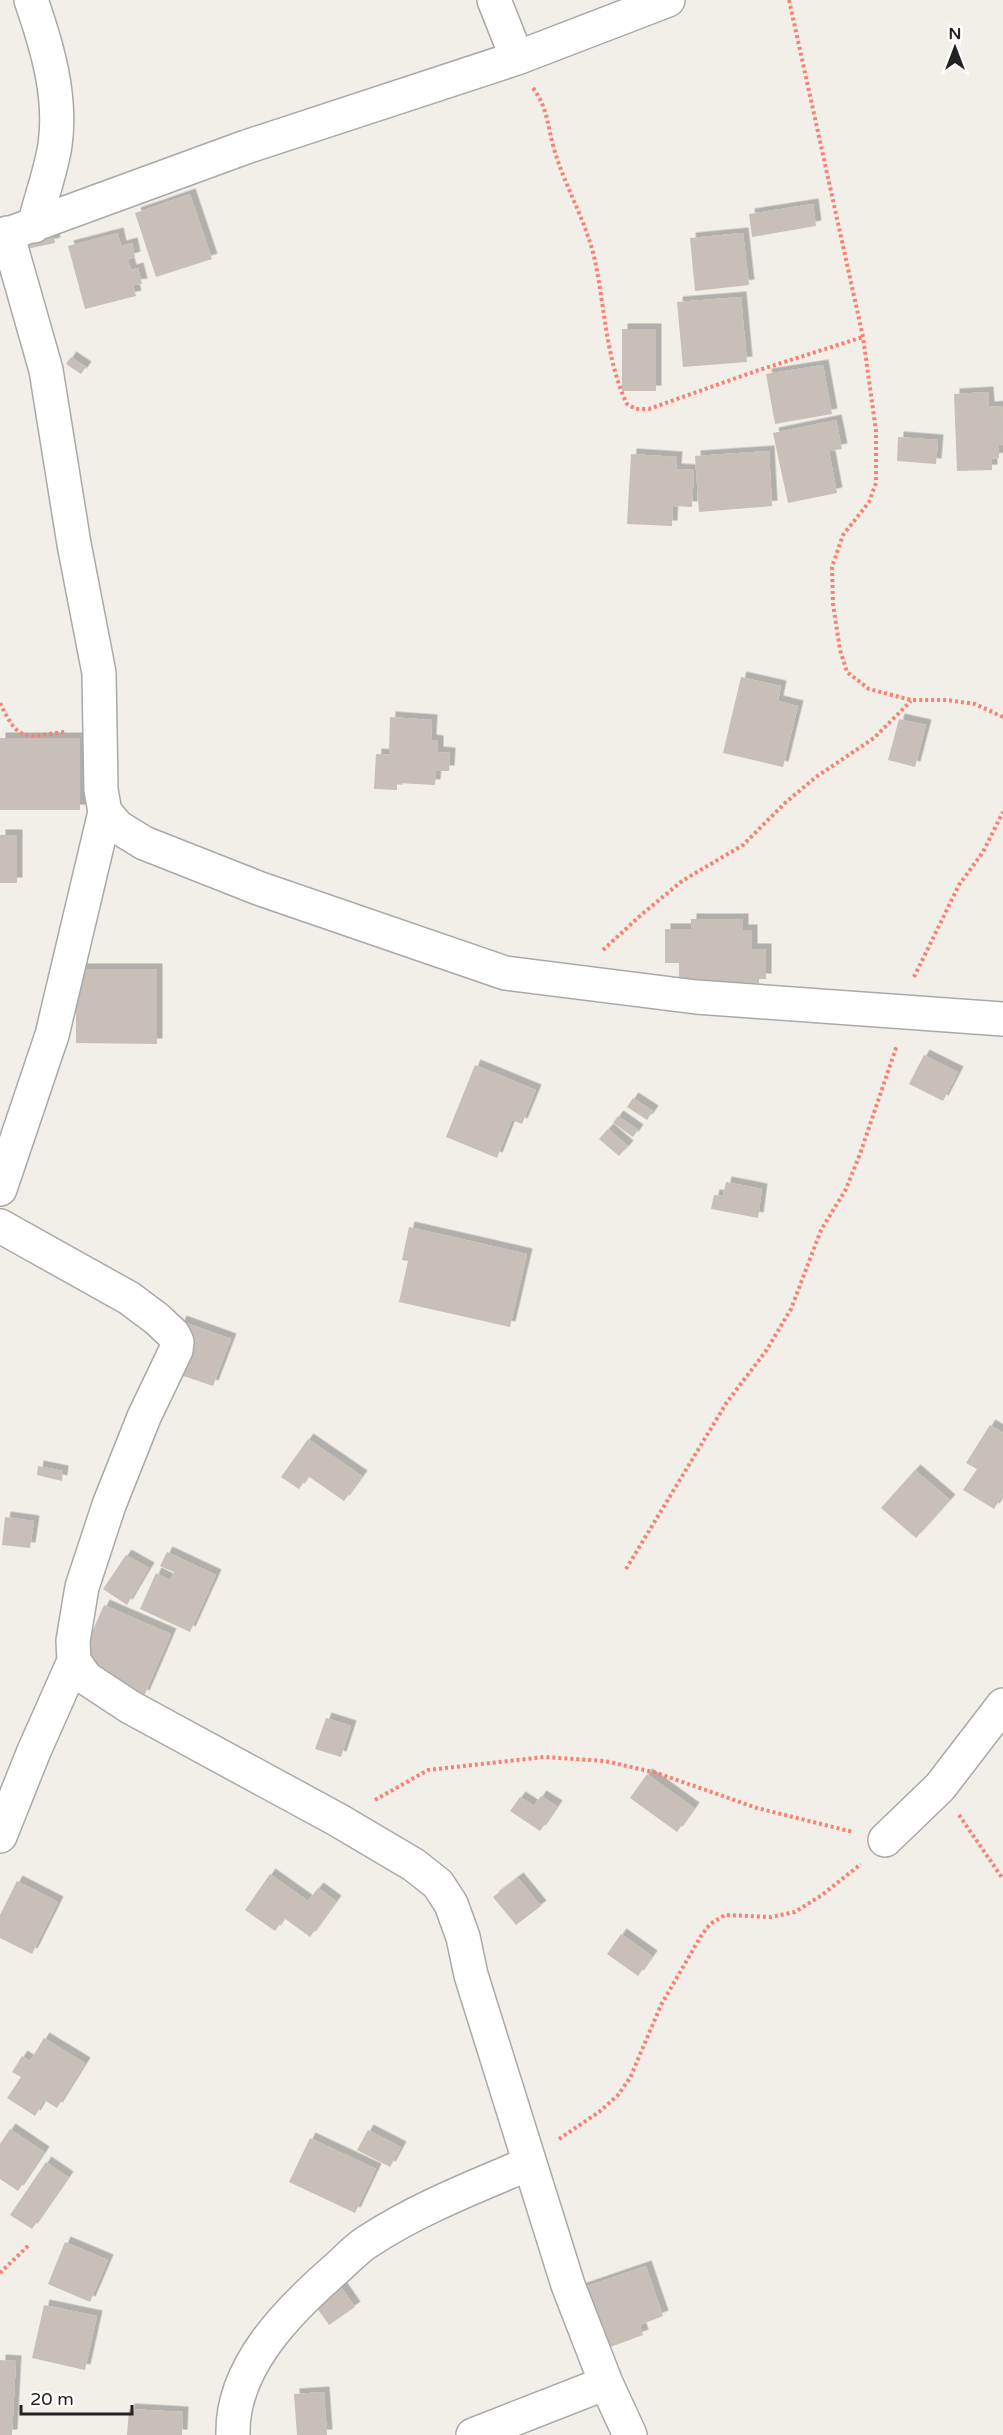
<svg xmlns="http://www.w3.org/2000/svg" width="1003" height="2435" font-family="'Varela Round',sans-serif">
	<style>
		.building { fill: #c7bfb8; filter: url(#shadow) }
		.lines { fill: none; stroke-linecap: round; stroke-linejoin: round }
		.minor-casing { stroke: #a9a9a9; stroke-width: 36 }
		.path { stroke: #fa8072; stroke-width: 4; stroke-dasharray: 3 3; stroke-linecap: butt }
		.minor { stroke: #fff; stroke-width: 33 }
	</style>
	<defs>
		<filter id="shadow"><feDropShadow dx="5.5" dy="-5.5" stdDeviation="0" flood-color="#0004"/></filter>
	</defs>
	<rect width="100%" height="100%" fill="#f2efe9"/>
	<path class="building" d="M 190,194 L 212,259 L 156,277 L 135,213 Z
		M 813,204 L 816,226 L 752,237 L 749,214 Z
		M 52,229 L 55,243 L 13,252 Z
		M 118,233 L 121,246 L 132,243 L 135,257 L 128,259 L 131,270 L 138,268 L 142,284 L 133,285 L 136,296 L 85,309 L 68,246 Z
		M 743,233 L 749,285 L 695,291 L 690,238 Z
		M 741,297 L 747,362 L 683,367 L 677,302 Z
		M 622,329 L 656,329 L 656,391 L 622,391 Z
		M 71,357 L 86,367 L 81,374 L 66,364 Z
		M 823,365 L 832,414 L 775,424 L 766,374 Z
		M 988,392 L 989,407 L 1002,406 L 1003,444 L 999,445 L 999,458 L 992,459 L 992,470 L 957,471 L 954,394 Z
		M 836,420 L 842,449 L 829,451 L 837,493 L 788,503 L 773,433 Z
		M 898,437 L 938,440 L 936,464 L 897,461 Z
		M 769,451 L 772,506 L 699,512 L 695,456 Z
		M 631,454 L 677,457 L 676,469 L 694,470 L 692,507 L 673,506 L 672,526 L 627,524 Z
		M 741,677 L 781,686 L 778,701 L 798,706 L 783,767 L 723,753 Z
		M 390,717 L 432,720 L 431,740 L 438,741 L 438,752 L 450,753 L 449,771 L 436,771 L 435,785 L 397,783 L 397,790 L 374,789 L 376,754 L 391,755 L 389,751 Z
		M 899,719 L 926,725 L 915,767 L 888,760 Z
		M 0,738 L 80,738 L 80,810 L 0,810 Z
		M 0,835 L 17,835 L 17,883 L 0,883 Z
		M 691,919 L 743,919 L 743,930 L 752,930 L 752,949 L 766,949 L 766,979 L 759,979 L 759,983 L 679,982 L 679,963 L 665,963 L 665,929 L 691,929 Z
		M 76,969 L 157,969 L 157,1044 L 76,1043 Z
		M 924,1055 L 958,1072 L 943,1101 L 909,1084 Z
		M 475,1065 L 536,1090 L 522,1124 L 512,1120 L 497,1158 L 446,1137 Z
		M 633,1098 L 653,1111 L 647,1120 L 627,1107 Z
		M 618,1116 L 638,1130 L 633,1137 L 613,1123 Z
		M 608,1129 L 628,1146 L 619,1156 L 599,1139 Z
		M 726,1182 L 762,1189 L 758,1218 L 711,1209 L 714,1195 L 723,1196 Z
		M 409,1227 L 527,1254 L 510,1327 L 399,1302 L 408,1261 L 402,1260 Z
		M 181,1321 L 231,1339 L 213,1386 L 163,1369 Z
		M 990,1425 L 1003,1433 L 1003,1494 L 994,1509 L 963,1490 L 977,1469 L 966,1463 Z
		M 308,1439 L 362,1476 L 344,1501 L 308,1476 L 299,1489 L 281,1477 Z
		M 38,1466 L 63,1471 L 62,1481 L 37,1475 Z
		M 915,1470 L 950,1500 L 916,1538 L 881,1508 Z
		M 5,1517 L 34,1521 L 30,1548 L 2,1545 Z
		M 167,1552 L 216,1575 L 190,1632 L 140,1609 L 156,1573 L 170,1580 L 174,1572 L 160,1566 Z
		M 126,1555 L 149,1568 L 127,1605 L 103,1589 Z
		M 104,1605 L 171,1634 L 144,1696 L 76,1668 Z
		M 326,1718 L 351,1726 L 341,1757 L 315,1749 Z
		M 647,1774 L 694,1808 L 677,1832 L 630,1798 Z
		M 541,1796 L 557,1806 L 540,1831 L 510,1811 L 520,1797 L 534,1806 Z
		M 270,1874 L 308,1901 L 318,1888 L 336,1901 L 310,1937 L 284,1918 L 275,1931 L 245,1910 Z
		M 518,1878 L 541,1906 L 516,1925 L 493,1897 Z
		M 17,1881 L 58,1902 L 32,1954 L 0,1938 L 0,1915 Z
		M 621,1934 L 652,1956 L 638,1976 L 607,1954 Z
		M 44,2038 L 85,2063 L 57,2108 L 44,2100 L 35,2116 L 7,2098 L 21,2077 L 12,2072 L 22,2056 L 30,2061 Z
		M 10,2129 L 44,2152 L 18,2191 L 0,2179 L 0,2144 Z
		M 368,2130 L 401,2147 L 390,2167 L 357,2150 Z
		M 310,2138 L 376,2169 L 355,2213 L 289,2182 Z
		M 46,2162 L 68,2177 L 32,2229 L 10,2215 Z
		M 65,2242 L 108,2260 L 90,2302 L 48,2284 Z
		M 646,2266 L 663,2316 L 640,2325 L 643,2335 L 605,2349 L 564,2294 Z
		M 339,2284 L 355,2307 L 329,2325 L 317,2308 L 330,2299 L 326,2293 Z
		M 44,2305 L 97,2316 L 85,2370 L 32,2358 Z
		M 0,2360 L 16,2361 L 12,2435 L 0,2435 Z
		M 324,2392 L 327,2435 L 297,2435 L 294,2394 Z
		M 129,2409 L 183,2412 L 182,2435 L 127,2435 Z"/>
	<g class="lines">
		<defs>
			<path id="minor" d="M 31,0 C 47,46 62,96 55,145 C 51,172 40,200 34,226
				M 494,0 L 517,58
				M 7,233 L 46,370 L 74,544 L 99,673 L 101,790 L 105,812 L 118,827 L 144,843 L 258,888 L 505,973 L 696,997 L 1003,1019
				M 0,237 L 246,147 L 517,58 L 668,0
				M 0,1189 L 52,1035 L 105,812
				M 0,1226 L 129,1298 L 157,1319 L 173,1334 L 177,1342 L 176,1350 L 144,1417 L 109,1505 L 82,1587 L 73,1641 L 74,1661 L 86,1678 L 130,1707 L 338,1820 L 414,1865 L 438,1884 L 451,1904 L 463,1937 L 471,1975 L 568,2285 L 606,2383 L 630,2435
				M 0,1836 L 34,1751 L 74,1661
				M 885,1840 L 940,1787 L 1003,1705
				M 233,2435 C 231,2367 289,2310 336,2269 C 346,2260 356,2249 367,2242 C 417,2209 474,2187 528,2164
				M 473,2435 L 606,2383"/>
		</defs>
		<use href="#minor" class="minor-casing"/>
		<path class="path" d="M 789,0 L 863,337 L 876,431 L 876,483 L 869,502 L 843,535 L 832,567 L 833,604 L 840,650 L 847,672 L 869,689 L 911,700 L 947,700 L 975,704 L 1003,717
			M 533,88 C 549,110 547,127 555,152 C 566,189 587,223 595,261 C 605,308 606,360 627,404 L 636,409 L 649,409 L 756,371 L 863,337
			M 0,703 C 20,745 25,736 65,732
			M 603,950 L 641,915 L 682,881 L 743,845 L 785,803 L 816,777 L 874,738 L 911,701
			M 914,977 L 959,885 L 983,852 L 1003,812
			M 626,1569 L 727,1402 L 766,1351 L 791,1309 L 821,1230 L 846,1189 L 860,1154 L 897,1045
			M 375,1800 L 428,1770 L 544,1757 L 605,1761 L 657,1773 L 757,1808 L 853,1832
			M 959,1815 L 1003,1879
			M 559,2139 L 599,2112 L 618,2095 L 630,2078 L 661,2005 L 701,1936 L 710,1924 L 725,1915 L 771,1917 L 795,1912 L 822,1895 L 861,1864
			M 0,2273 L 30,2244"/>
		<use href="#minor" class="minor"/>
	</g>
	<g transform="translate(955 48)" stroke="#ffffff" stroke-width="4.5" paint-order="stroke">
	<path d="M0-4.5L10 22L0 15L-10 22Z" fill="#222222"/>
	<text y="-9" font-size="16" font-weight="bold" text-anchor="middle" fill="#222222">N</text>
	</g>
	<path d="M21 2405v9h111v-9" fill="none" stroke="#222222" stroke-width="3"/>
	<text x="30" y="2405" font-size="18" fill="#222222" stroke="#ffffff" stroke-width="4.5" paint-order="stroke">20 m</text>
</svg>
